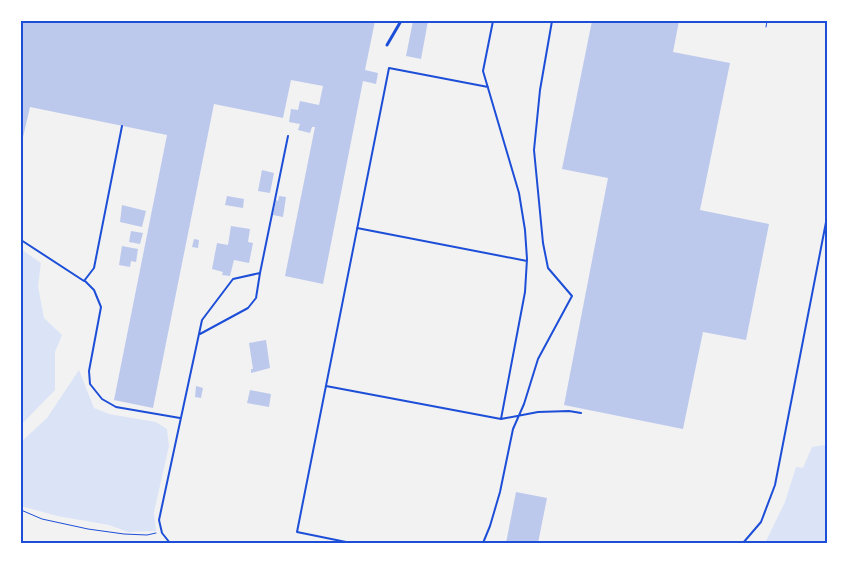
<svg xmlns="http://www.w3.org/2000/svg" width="848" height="564" font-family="'Space Grotesk',sans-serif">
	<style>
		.green { fill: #dbe4f7 }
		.building { fill: #bdc9ec }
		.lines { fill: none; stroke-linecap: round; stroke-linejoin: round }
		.path { stroke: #1d4ed8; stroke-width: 1 }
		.service { stroke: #1d4ed8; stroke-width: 2 }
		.minor { stroke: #1d4ed8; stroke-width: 3 }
		.neatline { fill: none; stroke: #1d4ed8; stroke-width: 2 }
	</style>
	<rect width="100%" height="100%" fill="#f2f2f2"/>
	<path class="green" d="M 21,249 L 41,263 L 38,286 L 44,318 L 62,335 L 55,352 L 55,390 L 21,425 Z
		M 79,370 L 94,408 L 109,414 L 156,422 L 167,429 L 169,446 L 154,512 L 156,531 L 128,532 L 109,525 L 57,516 L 21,506 L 21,442 L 47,418 Z
		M 824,445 L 827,446 L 827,543 L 765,543 L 785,502 L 796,467 L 803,468 L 812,447 Z"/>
	<path class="building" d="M 21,21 L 375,21 L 365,70 L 378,73 L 376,84 L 363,81 L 323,284 L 285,276 L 315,127 L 312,127 L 310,133 L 298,130 L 300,124 L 289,122 L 291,109 L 298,110 L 300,101 L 319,105 L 323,86 L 291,80 L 283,118 L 214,104 L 153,408 L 114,400 L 167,135 L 30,107 L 21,146 Z
		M 413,21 L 428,21 L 421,59 L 406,56 Z
		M 592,21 L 679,21 L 673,52 L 730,63 L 700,210 L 769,224 L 746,340 L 703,332 L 683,429 L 564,405 L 608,178 L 562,169 Z
		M 262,170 L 274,173 L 270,193 L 258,191 Z
		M 227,196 L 244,199 L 243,208 L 225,205 Z
		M 279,196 L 286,197 L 283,217 L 273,215 L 276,200 L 278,201 Z
		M 122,205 L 146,211 L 142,227 L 120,222 Z
		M 231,226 L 250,229 L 248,242 L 253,243 L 249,263 L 234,260 L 230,276 L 222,275 L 223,272 L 212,269 L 217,243 L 228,245 Z
		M 131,231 L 143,233 L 140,244 L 129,242 Z
		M 194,239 L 199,240 L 198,248 L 192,247 Z
		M 122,246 L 138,249 L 136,262 L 131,261 L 130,267 L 119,265 Z
		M 266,340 L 270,368 L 251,373 L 251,369 L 253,369 L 249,343 Z
		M 196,386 L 203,388 L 201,398 L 195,397 Z
		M 250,390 L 271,394 L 269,407 L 247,403 Z
		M 516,492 L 547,498 L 538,543 L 506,543 Z"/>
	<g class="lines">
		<path class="path" d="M 766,27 L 767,21
			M 21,510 L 42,519 L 88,529 L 124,534 L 147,535 L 156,533"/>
		<path class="service" d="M 493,21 L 483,71 L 519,193 L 525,230 L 527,259 L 525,292 L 501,419
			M 357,228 L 527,261
			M 21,240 L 84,281 L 94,268 L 122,126
			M 85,281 L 94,290 L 101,307 L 89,371 L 90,384 L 102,399 L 116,407 L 180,418
			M 200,334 L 248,308 L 256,298 L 260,273
			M 326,386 L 501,419 L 538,412 L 569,411 L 581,413
			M 170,543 L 162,533 L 159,520 L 202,320 L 233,279 L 260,273 L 288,136
			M 351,543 L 297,532 L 389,68 L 488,87
			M 483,543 L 490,526 L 500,492 L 513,429 L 524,404 L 538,359 L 572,296 L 548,268 L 543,243 L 534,150 L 540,90 L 552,21
			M 743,543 L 761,522 L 775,485 L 827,217"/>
		<path class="minor" d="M 387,45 L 401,21"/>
	</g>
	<rect width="848" height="564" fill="none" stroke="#ffffff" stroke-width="45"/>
	<rect x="22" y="22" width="804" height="520" class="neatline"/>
</svg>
